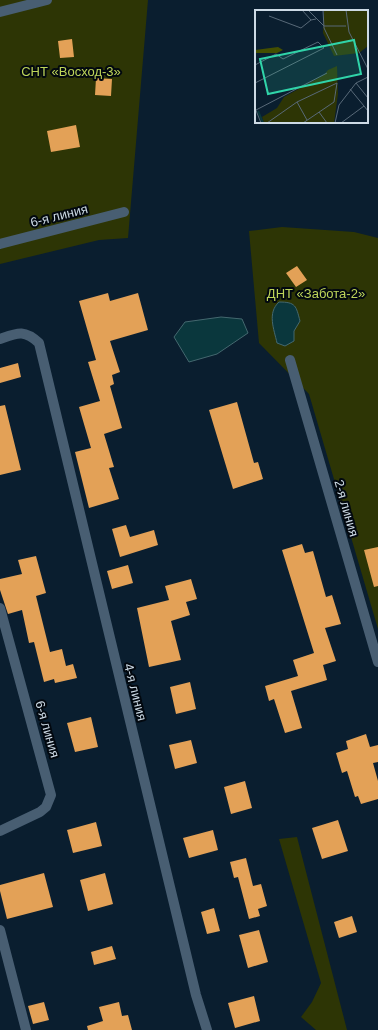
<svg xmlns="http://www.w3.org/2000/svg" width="378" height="1030" font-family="Helvetica,sans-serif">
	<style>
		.green { fill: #2d3505 }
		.water { fill: #0a373d; stroke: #44686f }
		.building { fill: #e3a157 }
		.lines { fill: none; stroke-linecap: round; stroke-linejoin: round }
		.street { stroke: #485e72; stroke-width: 10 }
		.labels { text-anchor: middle; stroke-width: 4; stroke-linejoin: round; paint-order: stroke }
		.park-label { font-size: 13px; fill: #bdd459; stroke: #02080f }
		.street-label { font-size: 13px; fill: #cddae5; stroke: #02080f }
		.inset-river { fill: none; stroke: #0a373d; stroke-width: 2 }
		.inset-road { fill: none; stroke: #586978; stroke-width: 1 }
		.view { fill: #30d4a9; fill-opacity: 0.15; stroke: #30d4a9; stroke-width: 2 }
		.inset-edge { fill: none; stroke: #cddae5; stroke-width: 2 }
	</style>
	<rect width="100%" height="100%" fill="#0a1e2f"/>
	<path class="green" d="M 0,0 L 148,0 L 128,238 L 99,240 L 0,264 Z
		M 282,227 L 354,232 L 378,238 L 378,629 L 309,394 L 259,343 L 249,231 Z
		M 297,837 L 347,1030 L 316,1030 L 301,1017 L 312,1002 L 321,983 L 279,839 Z"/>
	<path class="water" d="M 279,302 C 296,302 296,306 300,321 L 294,331 L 294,341 L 285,346 L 277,343 C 274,329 267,313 279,302 Z
		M 221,317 L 242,319 L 248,333 L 217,354 L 189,362 L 174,337 L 185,322 Z"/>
	<path class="building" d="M 72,39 L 74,57 L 60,58 L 58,41 Z
		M 96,78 L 112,79 L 111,96 L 95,95 Z
		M 76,125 L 80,147 L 51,152 L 47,131 Z
		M 297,266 L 307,280 L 296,287 L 286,273 Z
		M 108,293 L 110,301 L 138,293 L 148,330 L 110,341 L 120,372 L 112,375 L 114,384 L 110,386 L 122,428 L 104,434 L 114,467 L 109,468 L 119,499 L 89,508 L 75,452 L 91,448 L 79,407 L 100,401 L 88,362 L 96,360 L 79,301 Z
		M 18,363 L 21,377 L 0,383 L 0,368 Z
		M 237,402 L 254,463 L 258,462 L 263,479 L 233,489 L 209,410 Z
		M 5,405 L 21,470 L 0,475 L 0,406 Z
		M 126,525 L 130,537 L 154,530 L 158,545 L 120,557 L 112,529 Z
		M 302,544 L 305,553 L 313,551 L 326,597 L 332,595 L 341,624 L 325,628 L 336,661 L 323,665 L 327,680 L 291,691 L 302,728 L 285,733 L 274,699 L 269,701 L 265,686 L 298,676 L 293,660 L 314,653 L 282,550 Z
		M 378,547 L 378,586 L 374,587 L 364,550 Z
		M 36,556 L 46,593 L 36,596 L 50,652 L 62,649 L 66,666 L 73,664 L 77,678 L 55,683 L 54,679 L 44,682 L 34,642 L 29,643 L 22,610 L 8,614 L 0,590 L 0,579 L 22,574 L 18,560 Z
		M 128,565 L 133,583 L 112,589 L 107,571 Z
		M 191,579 L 197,599 L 186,602 L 190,615 L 171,621 L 181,660 L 149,667 L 137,608 L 169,600 L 165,586 Z
		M 190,682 L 196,709 L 176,714 L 170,687 Z
		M 91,717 L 98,747 L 75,752 L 67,723 Z
		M 366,734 L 370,747 L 378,745 L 378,762 L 373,763 L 378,781 L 378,799 L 361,804 L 358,796 L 355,797 L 347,771 L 342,773 L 336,753 L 348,749 L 346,741 Z
		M 191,740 L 197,763 L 175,769 L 169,745 Z
		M 245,781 L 252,808 L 231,814 L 224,787 Z
		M 338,820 L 348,851 L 322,859 L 312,828 Z
		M 96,822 L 102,846 L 73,853 L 67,830 Z
		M 213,830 L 218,850 L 189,858 L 183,838 Z
		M 246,858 L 253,886 L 261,884 L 267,906 L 258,909 L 260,916 L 249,919 L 238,877 L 234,878 L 230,862 Z
		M 44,873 L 53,907 L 7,919 L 0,891 L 0,885 Z
		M 105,873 L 113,904 L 88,911 L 80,880 Z
		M 214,908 L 220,931 L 207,934 L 201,912 Z
		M 352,916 L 357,932 L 339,938 L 334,922 Z
		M 259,930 L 268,962 L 248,968 L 239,935 Z
		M 112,946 L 116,959 L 94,965 L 91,952 Z
		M 254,996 L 260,1021 L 235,1028 L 228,1003 Z
		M 44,1002 L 49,1020 L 33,1024 L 28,1006 Z
		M 119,1002 L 122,1016 L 128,1015 L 132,1030 L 88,1030 L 87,1026 L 103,1021 L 99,1007 Z"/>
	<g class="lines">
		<path class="street" d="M 0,12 L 47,0
			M 0,244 L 124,212
			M 0,339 C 17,333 24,329 39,343 L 196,995 L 207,1030
			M 290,360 L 378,662
			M 0,608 L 51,795 L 46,807 L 40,812 L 0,831
			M 0,930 L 26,1030"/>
	</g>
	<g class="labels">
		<g class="park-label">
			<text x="71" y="76">СНТ «Восход-3»</text>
			<text x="316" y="298">ДНТ «Забота-2»</text>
		</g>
		<g class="street-label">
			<text transform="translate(59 215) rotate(-14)" y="5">6-я линия</text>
			<text transform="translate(347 508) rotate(74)" y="5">2-я линия</text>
			<text transform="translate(136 692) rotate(76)" y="5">4-я линия</text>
			<text transform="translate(48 729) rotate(74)" y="5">6-я линия</text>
		</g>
	</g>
	<g transform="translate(255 10)">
		<rect width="113" height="113" fill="#0a1e2f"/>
		<path d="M 69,0 L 113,0 L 113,36 L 104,43 L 79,46 L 68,23 ZM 82,56 L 83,84 L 79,113 L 9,113 L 7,107 L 22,98 L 29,87 L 69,65 L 73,60 Z" fill="#2d3505"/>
		<path d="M 23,37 L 28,40 L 22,43 L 0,43 L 0,40 Z" fill="#444f00"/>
		<path class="inset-river" d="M 3,101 L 8,113"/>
		<path class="inset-road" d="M 47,0 L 56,10 L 61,9M 53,0 L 69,16 L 91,16M 68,0 L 69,18 L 82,45M 91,0 L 94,22 L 113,59M 14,6 L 46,18 L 56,10M 0,55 L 21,44 L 28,49 L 63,32 L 69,38 L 0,73M 113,67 L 101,73 L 113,88M 95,79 L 109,96M 42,92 L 82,73 L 79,92 L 48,113M 0,98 L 6,113M 1,100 L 72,63M 64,102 L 72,113M 12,113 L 42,92 L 52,110M 80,113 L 84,95 L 101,73M 86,113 L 109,96 L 113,101"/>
		<path class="view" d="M 99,30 L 106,64 L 13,84 L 5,49 Z"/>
		<rect width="113" height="113" class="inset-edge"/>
	</g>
</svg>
